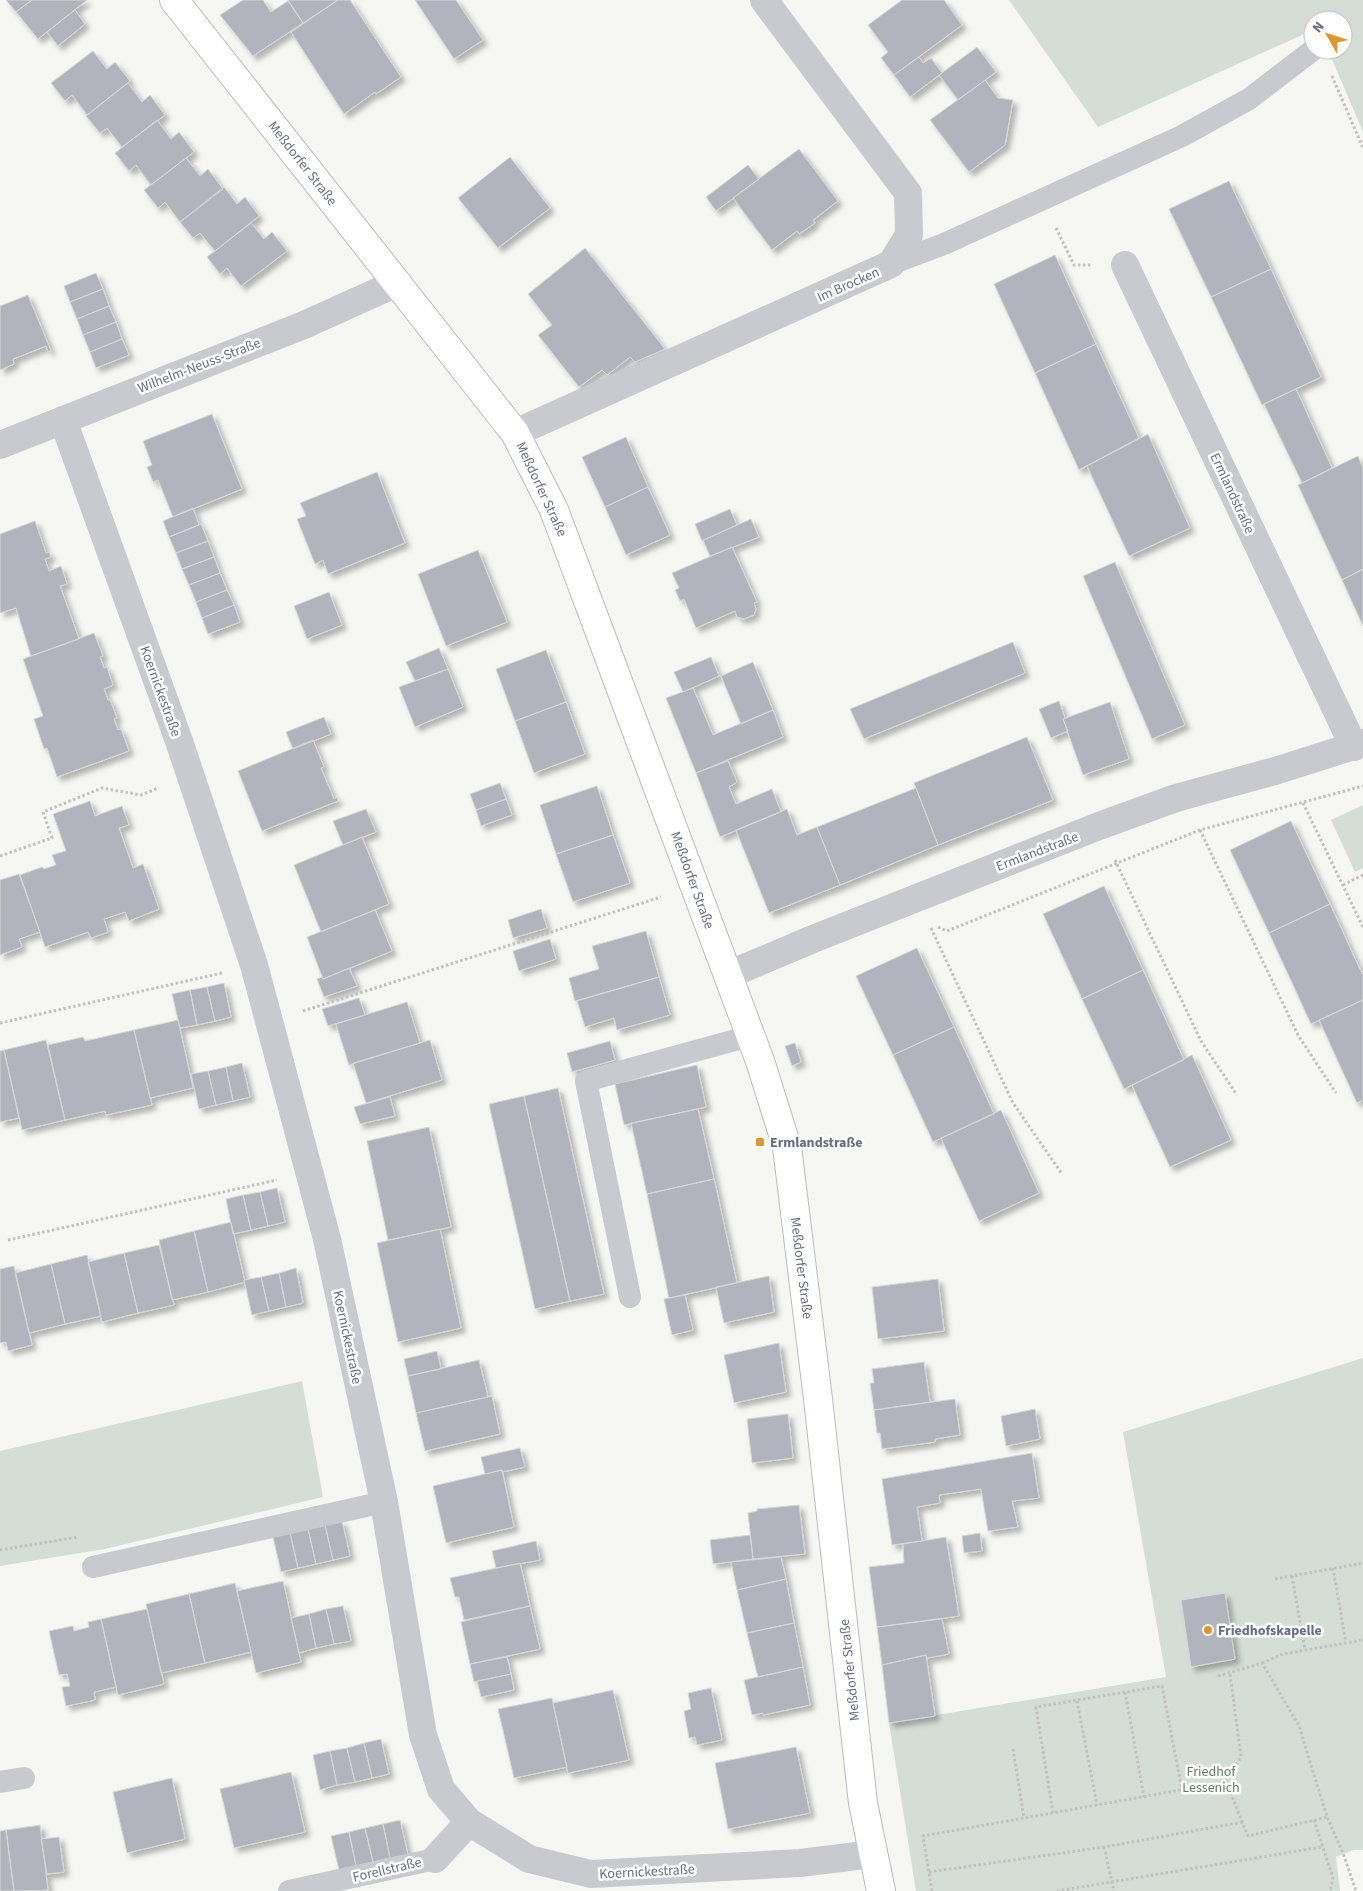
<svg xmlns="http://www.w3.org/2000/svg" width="1363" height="1891" font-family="'Source Sans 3',sans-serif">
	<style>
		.green { fill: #d5ded5 }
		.building { fill: #b1b4bd; stroke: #d7d8d6; filter: url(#shadow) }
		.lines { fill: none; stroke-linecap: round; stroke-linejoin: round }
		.secondary-casing { stroke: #b9bac1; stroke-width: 30 }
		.path { stroke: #c0c0c3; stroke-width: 3; stroke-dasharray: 2.5 2.5; stroke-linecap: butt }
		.lane { stroke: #c9cacf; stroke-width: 22 }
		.street { stroke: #c9cacf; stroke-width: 28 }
		.secondary { stroke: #fff; stroke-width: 28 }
		.poi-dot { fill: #e19629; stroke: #fff; stroke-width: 2 }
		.labels { text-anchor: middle; stroke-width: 5; stroke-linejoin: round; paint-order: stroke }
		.street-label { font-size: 14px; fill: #666c84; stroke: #fff }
		.poi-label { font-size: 14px; font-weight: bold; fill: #666c84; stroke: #fff; text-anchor: start }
		.park-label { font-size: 14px; fill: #657b68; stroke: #fff }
	</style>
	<defs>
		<filter id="shadow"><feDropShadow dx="4.5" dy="4.5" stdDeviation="2.5" flood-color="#0004"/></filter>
	</defs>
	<rect width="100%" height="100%" fill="#f6f7f3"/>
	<path class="green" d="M 1009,0 L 1363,0 L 1363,132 L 1328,50 L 1343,50 L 1343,20 L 1313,20 L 1313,30 L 1098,127 Z
		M 1363,805 L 1363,868 L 1355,872 L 1331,820 Z
		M 1363,1358 L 1363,1850 L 1354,1850 L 1336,1857 L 1340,1891 L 916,1891 L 889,1723 L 1166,1677 L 1123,1432 Z
		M 302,1381 L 323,1497 L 105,1549 L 0,1566 L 0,1451 Z"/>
	<path class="building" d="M 6,0 L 32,0 L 16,12 Z
		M 32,0 L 87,0 L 38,39 L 16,12 Z
		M 243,0 L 263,0 L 271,12 L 288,1 L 303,23 L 253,56 L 220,15 Z
		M 288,0 L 338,0 L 303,23 Z
		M 338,0 L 350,0 L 401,77 L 376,94 L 375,92 L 344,114 L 291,32 Z
		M 415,0 L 456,0 L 483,40 L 454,59 Z
		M 902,0 L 944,0 L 962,25 L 894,75 L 881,58 L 888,52 L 868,25 Z
		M 75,10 L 85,24 L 58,46 L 47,32 Z
		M 977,47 L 996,72 L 958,100 L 939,75 Z
		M 93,51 L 107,69 L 115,62 L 130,81 L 87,115 L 72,95 L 65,101 L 51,83 Z
		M 919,57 L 923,63 L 931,58 L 942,73 L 910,97 L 894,75 Z
		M 985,80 L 998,98 L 1013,100 L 1005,145 L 969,172 L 930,120 Z
		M 128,83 L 142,102 L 150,95 L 165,115 L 122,147 L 107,128 L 100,133 L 86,116 Z
		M 157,120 L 171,139 L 179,132 L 194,152 L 151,185 L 136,165 L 129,171 L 115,153 Z
		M 799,149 L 838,201 L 813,220 L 815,223 L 799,234 L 797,231 L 772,250 L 733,198 Z
		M 510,157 L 550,208 L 498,248 L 458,198 Z
		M 186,158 L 200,176 L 208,169 L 223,189 L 180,222 L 165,202 L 158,208 L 144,190 Z
		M 748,165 L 759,179 L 716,211 L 706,197 Z
		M 1229,181 L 1271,269 L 1211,297 L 1169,209 Z
		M 224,187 L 237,204 L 245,197 L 259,216 L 215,251 L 200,233 L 193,238 L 180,222 Z
		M 251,223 L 264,239 L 272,232 L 287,251 L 241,286 L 227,268 L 220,274 L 207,257 Z
		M 585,248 L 665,349 L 635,362 L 630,357 L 607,375 L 602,370 L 579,387 L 538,335 L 552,325 L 528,294 Z
		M 1055,255 L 1096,344 L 1035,373 L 994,284 Z
		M 1271,269 L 1321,377 L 1262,405 L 1211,297 Z
		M 96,273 L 103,289 L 70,302 L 64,286 Z
		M 103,289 L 109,306 L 77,319 L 70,302 Z
		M 28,295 L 51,351 L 48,351 L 46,346 L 13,359 L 14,364 L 0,370 L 0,306 Z
		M 109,306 L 116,322 L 83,335 L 77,319 Z
		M 116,322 L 122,339 L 90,352 L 83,335 Z
		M 122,339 L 129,355 L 96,368 L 90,352 Z
		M 1096,344 L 1139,438 L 1079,470 L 1035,373 Z
		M 1296,389 L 1332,468 L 1302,483 L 1264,404 Z
		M 212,414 L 242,489 L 173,517 L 158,480 L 153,482 L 147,467 L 152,465 L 143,441 Z
		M 1148,434 L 1190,528 L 1129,556 L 1087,466 Z
		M 626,437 L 648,487 L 605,507 L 582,457 Z
		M 1358,456 L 1363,468 L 1363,569 L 1342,580 L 1298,485 Z
		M 377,472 L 405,543 L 328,574 L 323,560 L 315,564 L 297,519 L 306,516 L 300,503 Z
		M 648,487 L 670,535 L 626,555 L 605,507 Z
		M 193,508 L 199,525 L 169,537 L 163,521 Z
		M 730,509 L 737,525 L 702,541 L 695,524 Z
		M 751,519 L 759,537 L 710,556 L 703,540 Z
		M 35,521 L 46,553 L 49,552 L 51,557 L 45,559 L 49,571 L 61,566 L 67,584 L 60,586 L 79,639 L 31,656 L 16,608 L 0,613 L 0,534 Z
		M 201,524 L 208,541 L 176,553 L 169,537 Z
		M 208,541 L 214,557 L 182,569 L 176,553 Z
		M 732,547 L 757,602 L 754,603 L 756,609 L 754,615 L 744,619 L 737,617 L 735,611 L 696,628 L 684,599 L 680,601 L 675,590 L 679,588 L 672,573 Z
		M 478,550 L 507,622 L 446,646 L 418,574 Z
		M 214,557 L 220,573 L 189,585 L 182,569 Z
		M 1115,562 L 1185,725 L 1152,739 L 1083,576 Z
		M 1363,569 L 1363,626 L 1342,580 Z
		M 220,573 L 227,590 L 196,602 L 189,585 Z
		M 227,590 L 234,605 L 202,618 L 196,602 Z
		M 329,592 L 342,625 L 307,639 L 294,606 Z
		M 234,605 L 240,622 L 208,634 L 202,618 Z
		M 94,633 L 103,656 L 100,657 L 104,668 L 107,667 L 113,685 L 104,689 L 108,700 L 110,700 L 117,718 L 114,719 L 118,730 L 121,729 L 129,751 L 57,777 L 47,748 L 44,749 L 34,719 L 43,716 L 23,659 Z
		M 1013,642 L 1025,673 L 864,739 L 850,709 Z
		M 439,648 L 448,669 L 415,681 L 406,662 Z
		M 546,650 L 566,702 L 515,721 L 496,669 Z
		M 711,657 L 719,676 L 683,692 L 674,672 Z
		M 753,662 L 773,710 L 741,724 L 721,676 Z
		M 448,669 L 463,707 L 415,727 L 399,687 Z
		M 693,688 L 713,735 L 773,710 L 783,737 L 696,773 L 666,698 Z
		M 1059,701 L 1065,718 L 1063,719 L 1068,731 L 1051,738 L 1039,709 Z
		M 566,702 L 585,754 L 534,773 L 515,721 Z
		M 1110,702 L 1129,759 L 1083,775 L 1063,719 Z
		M 324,717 L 331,734 L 293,749 L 286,732 Z
		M 1027,737 L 1053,800 L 938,845 L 914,783 Z
		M 313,740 L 324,767 L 321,768 L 334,799 L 337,797 L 338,801 L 262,831 L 238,771 Z
		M 728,761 L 737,782 L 729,787 L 736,804 L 772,789 L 781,812 L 720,837 L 696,773 Z
		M 500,783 L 506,799 L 476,810 L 470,794 Z
		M 597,786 L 613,835 L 556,854 L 540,805 Z
		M 916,788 L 938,845 L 840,885 L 817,827 Z
		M 506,799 L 512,815 L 481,826 L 476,810 Z
		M 90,801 L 95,816 L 122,806 L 129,825 L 119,828 L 133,868 L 143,864 L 159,909 L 129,921 L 125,912 L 104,919 L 108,932 L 91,938 L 88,932 L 45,947 L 20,875 L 42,867 L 44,869 L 56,865 L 52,855 L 66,851 L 53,814 Z
		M 366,809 L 376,832 L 343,845 L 333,821 Z
		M 787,809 L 797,835 L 817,827 L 840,885 L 769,913 L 736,830 Z
		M 1291,821 L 1330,904 L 1269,933 L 1230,850 Z
		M 613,835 L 630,883 L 573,902 L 556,854 Z
		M 362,837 L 389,904 L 321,932 L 294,865 Z
		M 19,874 L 40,932 L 19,939 L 22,947 L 0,955 L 0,880 Z
		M 1104,886 L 1143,970 L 1082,999 L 1043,914 Z
		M 1330,904 L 1363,976 L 1363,1000 L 1311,1024 L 1269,933 Z
		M 541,909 L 547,928 L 513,938 L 508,920 Z
		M 375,910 L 392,951 L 323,979 L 307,937 Z
		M 646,931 L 659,977 L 575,1001 L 569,978 L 599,969 L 592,946 Z
		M 550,939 L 556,959 L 519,971 L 513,951 Z
		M 917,948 L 954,1027 L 893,1055 L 856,976 Z
		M 349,968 L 357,986 L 324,997 L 317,979 L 322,977 L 323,979 Z
		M 1143,970 L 1184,1060 L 1124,1089 L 1082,999 Z
		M 659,977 L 670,1015 L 617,1030 L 614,1018 L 585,1027 L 577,1001 Z
		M 224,983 L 231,1017 L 215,1021 L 207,987 Z
		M 207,987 L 215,1021 L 197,1025 L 190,990 Z
		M 190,990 L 197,1025 L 180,1028 L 172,994 Z
		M 359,998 L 365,1015 L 328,1026 L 322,1009 Z
		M 1363,1000 L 1363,1100 L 1357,1103 L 1319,1020 Z
		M 407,1002 L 420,1043 L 349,1065 L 336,1024 Z
		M 178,1020 L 193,1088 L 150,1098 L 134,1030 Z
		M 954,1027 L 994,1114 L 933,1142 L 893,1055 Z
		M 134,1030 L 152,1105 L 106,1115 L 105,1111 L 65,1120 L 48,1045 L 83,1037 L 85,1041 Z
		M 46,1040 L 65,1120 L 22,1130 L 4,1050 Z
		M 430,1040 L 442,1080 L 366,1103 L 353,1063 Z
		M 610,1041 L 615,1060 L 572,1072 L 567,1053 Z
		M 795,1043 L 801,1062 L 792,1066 L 785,1046 Z
		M 4,1050 L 19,1118 L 0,1122 L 0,1051 Z
		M 1192,1055 L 1231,1140 L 1170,1167 L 1132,1085 Z
		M 242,1063 L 250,1097 L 233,1101 L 226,1067 Z
		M 697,1065 L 706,1107 L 624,1125 L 615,1084 Z
		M 226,1067 L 233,1101 L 216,1105 L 208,1071 Z
		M 208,1071 L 216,1105 L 199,1109 L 191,1074 Z
		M 558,1088 L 604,1294 L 570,1301 L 524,1096 Z
		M 524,1096 L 570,1301 L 535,1309 L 489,1104 Z
		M 390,1097 L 395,1116 L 360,1124 L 354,1107 Z
		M 698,1109 L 714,1179 L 647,1194 L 631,1123 Z
		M 1001,1110 L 1039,1193 L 979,1221 L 941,1138 Z
		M 429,1127 L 451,1227 L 388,1240 L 367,1141 Z
		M 714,1179 L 737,1283 L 669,1298 L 647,1194 Z
		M 277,1188 L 285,1222 L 268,1226 L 260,1192 Z
		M 260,1192 L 268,1226 L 251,1230 L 243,1195 Z
		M 243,1195 L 251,1230 L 233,1234 L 226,1199 Z
		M 231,1222 L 245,1282 L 208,1292 L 194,1231 Z
		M 440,1229 L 461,1328 L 398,1342 L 377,1243 Z
		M 194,1231 L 208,1292 L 172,1300 L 159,1240 Z
		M 159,1245 L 174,1305 L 138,1313 L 124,1253 Z
		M 124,1253 L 138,1313 L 102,1322 L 88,1262 Z
		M 87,1255 L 101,1316 L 65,1324 L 51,1264 Z
		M 51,1264 L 65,1324 L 29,1333 L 15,1273 Z
		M 14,1266 L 32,1345 L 8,1351 L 6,1342 L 0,1343 L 0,1269 Z
		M 296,1268 L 303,1303 L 286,1307 L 279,1273 Z
		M 279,1273 L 286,1307 L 269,1311 L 261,1277 Z
		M 769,1276 L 774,1312 L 724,1323 L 716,1287 Z
		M 261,1277 L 269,1311 L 252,1315 L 244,1280 Z
		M 938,1279 L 944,1331 L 878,1339 L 872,1287 Z
		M 685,1295 L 693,1330 L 672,1335 L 664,1299 Z
		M 779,1343 L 786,1392 L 734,1403 L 724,1355 Z
		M 437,1351 L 441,1369 L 408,1376 L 404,1359 Z
		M 479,1360 L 488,1397 L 416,1413 L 408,1376 Z
		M 924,1362 L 930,1402 L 874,1410 L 870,1383 L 874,1383 L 872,1369 Z
		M 492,1396 L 500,1434 L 425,1451 L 416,1413 Z
		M 955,1399 L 960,1435 L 935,1439 L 935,1442 L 882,1449 L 880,1433 L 877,1433 L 874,1410 Z
		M 1035,1409 L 1040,1439 L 1006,1446 L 1001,1416 Z
		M 788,1414 L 793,1458 L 752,1463 L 747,1419 Z
		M 520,1448 L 525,1467 L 502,1472 L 502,1470 L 485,1474 L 481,1457 Z
		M 1032,1453 L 1039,1498 L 1012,1501 L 1018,1527 L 988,1531 L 981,1489 L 939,1495 L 940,1503 L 917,1507 L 922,1541 L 892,1545 L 882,1479 Z
		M 502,1470 L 514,1527 L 446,1543 L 433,1486 Z
		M 799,1505 L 805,1554 L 753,1559 L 748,1513 L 757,1511 L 757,1509 Z
		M 342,1521 L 350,1556 L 333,1560 L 325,1525 Z
		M 325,1525 L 333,1560 L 316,1564 L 308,1529 Z
		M 308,1529 L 316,1564 L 298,1568 L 290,1533 Z
		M 290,1533 L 298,1568 L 281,1572 L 273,1537 Z
		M 980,1533 L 982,1551 L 964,1553 L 962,1536 Z
		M 750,1535 L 753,1559 L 713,1564 L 710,1540 Z
		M 946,1537 L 959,1616 L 877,1627 L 869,1567 L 904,1563 L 903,1544 Z
		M 536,1541 L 540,1560 L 496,1568 L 492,1551 Z
		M 781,1557 L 786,1579 L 737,1590 L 731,1562 Z
		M 520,1563 L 530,1606 L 464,1620 L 459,1597 L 455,1597 L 450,1578 Z
		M 786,1579 L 794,1623 L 747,1633 L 737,1590 Z
		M 283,1581 L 301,1662 L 256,1673 L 237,1591 Z
		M 235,1583 L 251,1652 L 205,1663 L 189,1594 Z
		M 1225,1593 L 1235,1659 L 1191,1667 L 1181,1600 Z
		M 189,1594 L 205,1663 L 161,1673 L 146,1604 Z
		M 343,1606 L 351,1641 L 334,1644 L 326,1609 Z
		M 530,1606 L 540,1649 L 470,1664 L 461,1622 Z
		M 147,1609 L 164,1684 L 118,1695 L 101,1619 Z
		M 326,1609 L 334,1644 L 316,1648 L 309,1614 Z
		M 309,1614 L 316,1648 L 299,1653 L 291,1618 Z
		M 101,1619 L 116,1687 L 94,1692 L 95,1700 L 66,1706 L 62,1687 L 70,1686 L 67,1674 L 59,1675 L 49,1631 L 73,1626 L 74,1631 L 89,1627 L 88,1622 Z
		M 942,1619 L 949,1654 L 927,1658 L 926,1655 L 882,1665 L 877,1627 Z
		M 794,1623 L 803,1667 L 758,1677 L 747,1633 Z
		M 926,1655 L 935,1716 L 889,1723 L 882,1665 Z
		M 507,1657 L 511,1674 L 474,1682 L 470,1664 Z
		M 803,1667 L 810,1705 L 763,1715 L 763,1713 L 752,1715 L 744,1680 Z
		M 511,1674 L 514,1690 L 481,1697 L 477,1681 Z
		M 711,1688 L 722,1740 L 697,1745 L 695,1737 L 689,1738 L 684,1711 L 691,1709 L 688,1693 Z
		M 613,1690 L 629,1760 L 568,1773 L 553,1703 Z
		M 552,1698 L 567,1767 L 514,1778 L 498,1709 Z
		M 381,1739 L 389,1774 L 372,1778 L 364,1743 Z
		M 364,1743 L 372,1778 L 355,1782 L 347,1748 Z
		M 796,1747 L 810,1813 L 728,1829 L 715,1763 Z
		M 347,1748 L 355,1782 L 337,1785 L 330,1751 Z
		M 330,1751 L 337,1785 L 320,1790 L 313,1755 Z
		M 291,1772 L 305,1832 L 234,1848 L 220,1789 Z
		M 172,1778 L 185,1839 L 127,1853 L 113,1792 Z
		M 400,1820 L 408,1855 L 390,1858 L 383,1824 Z
		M 383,1824 L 390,1858 L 373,1862 L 365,1828 Z
		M 40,1825 L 48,1890 L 14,1891 L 6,1830 Z
		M 365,1828 L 373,1862 L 356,1866 L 349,1832 Z
		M 6,1830 L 14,1891 L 0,1891 L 0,1831 Z
		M 349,1832 L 356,1866 L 339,1870 L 331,1836 Z
		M 59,1837 L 64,1872 L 47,1874 L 41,1839 Z"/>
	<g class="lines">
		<defs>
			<path id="secondary" d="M 174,0 L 515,433 L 554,510 L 760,1061 L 787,1147 L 818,1399 L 863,1803 L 881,1891"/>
		</defs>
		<use href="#secondary" class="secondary-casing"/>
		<path class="path" d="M 1332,76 L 1363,148
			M 1056,228 L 1074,265 L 1092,265
			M 1303,803 L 1363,927
			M 1200,830 L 1298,1035 L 1336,1093
			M 0,856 L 52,838 L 43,812 L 102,788 L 141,795 L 158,788
			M 1115,860 L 1201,1041 L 1237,1095
			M 1343,885 L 1363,875
			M 938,927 L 947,931 L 1200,830 L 1363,786
			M 931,928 L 1013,1103 L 1062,1174
			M 303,1011 L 661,897
			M 0,1023 L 222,973
			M 8,1240 L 277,1180
			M 0,1550 L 78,1537
			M 1333,1568 L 1346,1643
			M 1292,1576 L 1305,1650
			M 1275,1579 L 1363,1563
			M 1262,1663 L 1283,1654 L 1363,1640
			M 1218,1676 L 1262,1663 L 1299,1726 L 1327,1817 L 1343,1853 L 1356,1891
			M 1125,1692 L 1144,1797
			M 1077,1701 L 1097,1805
			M 1013,1749 L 1024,1818
			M 1226,1782 L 1241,1757 L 1230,1674
			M 1053,1813 L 1036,1707 L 1162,1686 L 1182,1790
			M 1314,1820 L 1333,1878 L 1330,1891
			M 1104,1847 L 1114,1891
			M 929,1872 L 1104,1847 L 1243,1822
			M 932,1891 L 923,1836 L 1226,1782 L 1248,1836 L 1327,1817
			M 1057,1891 L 1322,1847"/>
		<path class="lane" d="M 891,264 L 944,244 L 1182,136 L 1249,99 L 1313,50
			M 630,1297 L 586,1081 L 750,1036
			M 93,1567 L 384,1502
			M 0,1782 L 24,1778
			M 289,1891 L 435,1859"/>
		<path class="street" d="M 1125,265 L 1354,747
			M 63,420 L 179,741 L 254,965 L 269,1021 L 327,1239 L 384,1502 L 423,1735 L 441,1789 L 469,1822 L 529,1859 L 591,1874 L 800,1863 L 873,1854
			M 515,433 L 891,264 L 909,235 L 908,193 L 764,0
			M 0,445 L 304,325 L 397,283
			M 728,975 L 813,939 L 1099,826 L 1176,798 L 1275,771 L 1363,743
			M 435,1859 L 469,1822"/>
		<use href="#secondary" class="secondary"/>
	</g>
	<g class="poi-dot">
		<rect x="755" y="1137" width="10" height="10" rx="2.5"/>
		<circle cx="1208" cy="1630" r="5"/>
	</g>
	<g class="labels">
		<g class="street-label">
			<text transform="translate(303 163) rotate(52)" y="5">Meßdorfer Straße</text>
			<text transform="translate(848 284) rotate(-24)" y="5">Im Brocken</text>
			<text transform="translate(199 365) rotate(-21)" y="5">Wilhelm-Neuss-Straße</text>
			<text transform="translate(542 489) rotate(65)" y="5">Meßdorfer Straße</text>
			<text transform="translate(1233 493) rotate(65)" y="5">Ermlandstraße</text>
			<text transform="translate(161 691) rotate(70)" y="5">Koernickestraße</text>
			<text transform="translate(1037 851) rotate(-21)" y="5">Ermlandstraße</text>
			<text transform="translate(693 880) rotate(70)" y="5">Meßdorfer Straße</text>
			<text transform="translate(802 1268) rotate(83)" y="5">Meßdorfer Straße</text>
			<text transform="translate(348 1337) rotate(78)" y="5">Koernickestraße</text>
			<text transform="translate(849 1670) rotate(-96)" y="5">Meßdorfer Straße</text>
			<text transform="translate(387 1869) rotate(-13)" y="5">Forellstraße</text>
			<text transform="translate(647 1871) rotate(-3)" y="5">Koernickestraße</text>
		</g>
		<g class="poi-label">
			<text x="770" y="1147">Ermlandstraße</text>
			<text x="1218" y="1635">Friedhofskapelle</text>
		</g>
		<g class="park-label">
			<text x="1211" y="1776">Friedhof<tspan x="1211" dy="16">Lessenich</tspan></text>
		</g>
	</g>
	<g transform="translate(1328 35) rotate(309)"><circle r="24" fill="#ffffff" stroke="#c2c4ce"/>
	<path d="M0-4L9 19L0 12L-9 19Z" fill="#e19629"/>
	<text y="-8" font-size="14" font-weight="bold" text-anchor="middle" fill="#666c84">N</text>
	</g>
</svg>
